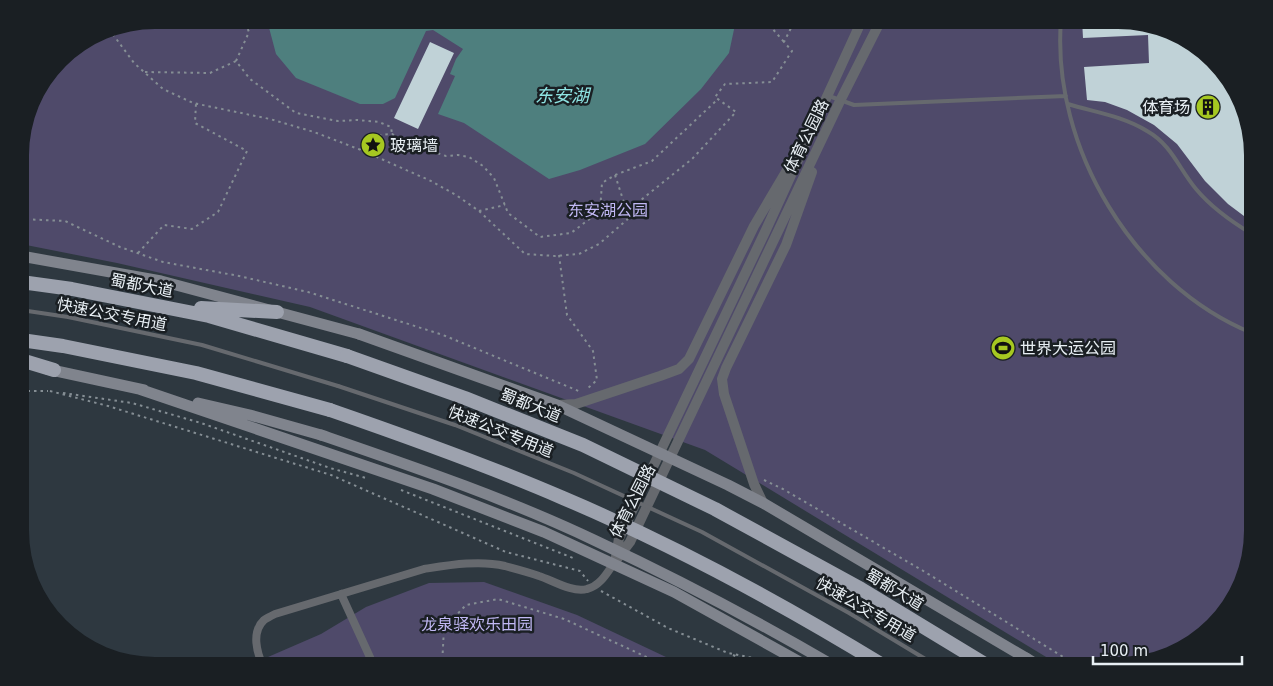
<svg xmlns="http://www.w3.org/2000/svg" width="1273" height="686" font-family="'DejaVu Sans','Noto Sans SC',sans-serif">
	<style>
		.green { fill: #4f4a6a }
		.water { fill: #4e7f7e }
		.building { fill: #c0d2d7 }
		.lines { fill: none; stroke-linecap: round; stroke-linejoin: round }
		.path { stroke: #858e94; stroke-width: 2; stroke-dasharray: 2.5 4; stroke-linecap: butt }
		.service { stroke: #66696e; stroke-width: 4 }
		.minor { stroke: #66696e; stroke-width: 8 }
		.tertiary { stroke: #66696e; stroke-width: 10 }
		.secondary { stroke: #80848d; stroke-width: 11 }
		.trunk { stroke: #9da2ae; stroke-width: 14 }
		.service-bridge { stroke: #66696e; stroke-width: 4 }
		.secondary-bridge { stroke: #80848d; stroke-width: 11 }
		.trunk-bridge { stroke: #9da2ae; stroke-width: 14 }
		.labels { text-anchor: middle; stroke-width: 5; stroke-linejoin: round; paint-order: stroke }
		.poi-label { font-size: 16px; fill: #e8eff4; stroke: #1a1f23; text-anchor: start }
		.street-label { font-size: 16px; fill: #e8eff4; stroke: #1a1f23 }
		.park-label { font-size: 16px; fill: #c1b8f4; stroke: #1a1f23 }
		.water-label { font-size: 18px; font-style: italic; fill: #8ee4e3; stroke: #1a1f23 }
	</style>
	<rect width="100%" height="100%" fill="#2e3840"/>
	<path class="green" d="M 154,20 L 1119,20 L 1178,34 L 1230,80 L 1252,137 L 1253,532 L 1239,591 L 1193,643 L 1127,666 L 1061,666 L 705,450 L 310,307 L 117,263 L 21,244 L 20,145 L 34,95 L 66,54 L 103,30 Z
		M 484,582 L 577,615 L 685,666 L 272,666 L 268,657 L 321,634 L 366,607 L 429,583 Z"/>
	<path class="water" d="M 267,20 L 736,20 L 729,53 L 701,89 L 645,144 L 580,170 L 549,179 L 464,123 L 438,114 L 455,76 L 450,74 L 456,59 L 463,49 L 433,30 L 426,31 L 395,98 L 383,104 L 360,104 L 296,78 L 276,54 Z"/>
	<path class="building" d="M 1082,20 L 1119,20 L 1178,34 L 1230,80 L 1252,137 L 1252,222 L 1228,204 L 1205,181 L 1177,144 L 1154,125 L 1127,110 L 1105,102 L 1087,100 L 1084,67 L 1149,63 L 1148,35 L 1083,38 Z
		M 430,42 L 454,53 L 418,129 L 394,118 Z"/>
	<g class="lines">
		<path class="path" d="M 765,20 L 784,42
			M 109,29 L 134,63 L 163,89 L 193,103 L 270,119 L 314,132 L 361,150 L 431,181 L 456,195 L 479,211 L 525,254 L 555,256 L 579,254 L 599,244 L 629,218 L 641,200 L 692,159 L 736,112 L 715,97 L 725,84 L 772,82 L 792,51 L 784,42 L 795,20
			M 236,61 L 249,32 L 244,20
			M 145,72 L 210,73 L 236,61 L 250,79 L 296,113 L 338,121 L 358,120 L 379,122 L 391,127 L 392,134
			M 361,150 L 369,136 L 392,134 L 403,140 L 412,139 L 422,148 L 446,156 L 458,155 L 469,157 L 483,166 L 494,178 L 508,213 L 540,237 L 571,233 L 600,211 L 602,183 L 615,175 L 652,161 L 718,99
			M 615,175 L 629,218
			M 479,211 L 505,205
			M 20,219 L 65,221 L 120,247 L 163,262 L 239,276 L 308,292 L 443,335 L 581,392
			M 138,253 L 164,225 L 192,229 L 218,212 L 247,151 L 195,123 L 196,103
			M 559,255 L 567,315 L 593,351 L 597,380 L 587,389
			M 21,391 L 48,391
			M 50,391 L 108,406 L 331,475 L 506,552 L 580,571 L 588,581
			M 63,393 L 132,403 L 201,423 L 330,468 L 366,478
			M 764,480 L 783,489 L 925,572 L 1078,666
			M 401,490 L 573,558
			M 601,591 L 668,628 L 728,653 L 778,663 L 783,666
			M 733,655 L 758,666
			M 442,666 L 444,628 L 466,605 L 498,599 L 564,619 L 666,666"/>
		<path class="service" d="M 864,20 L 878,27 L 1009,20
			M 1061,20 C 1051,147 1134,285 1252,333
			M 829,96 L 854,105 L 1066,96
			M 1068,104 C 1094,112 1123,116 1147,131 C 1172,145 1179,169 1196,189 C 1211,207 1232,222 1252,234
			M 21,310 L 68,317 L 202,345 L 338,386"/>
		<path class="minor" d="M 341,594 L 374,666
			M 263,666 C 257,653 251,632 264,620 C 267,618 271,616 275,614 L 424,569 C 450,565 479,560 505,566 C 516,569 528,572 539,576 C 552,580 572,593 587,589 C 600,586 607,573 614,563"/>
		<path class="tertiary" d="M 558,405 L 576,404 L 660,376 L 679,369 L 689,359 L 754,226 L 790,165
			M 763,503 L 754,484 L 724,394 L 722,379 L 726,368 L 786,245 L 812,172
			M 616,557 L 619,538 L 765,232 L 862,20
			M 614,563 L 630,542 L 840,101 L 881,20"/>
		<path class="secondary" d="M 21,256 L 161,281 L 359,334
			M 47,369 L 144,390
			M 139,389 L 433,489 L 544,532 L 674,592 L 807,666
			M 198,403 L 250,415 L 321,435
			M 1026,658 L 1039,666"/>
		<path class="trunk" d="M 21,282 L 72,289 L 209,316 L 347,356
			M 201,308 L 277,312
			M 21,340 L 63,346 L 196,373 L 330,410
			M 21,360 L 54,370"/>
		<path class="service-bridge" d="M 338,386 L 455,425 L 574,473 L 702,532 L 849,613 L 937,666"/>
		<path class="secondary-bridge" d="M 359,334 L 557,405 L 728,485 L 763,503 L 1026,658
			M 321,435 C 414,467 508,499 596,541 C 677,579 757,621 834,666"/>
		<path class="trunk-bridge" d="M 347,356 L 465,398 L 583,445 L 715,509 L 861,589 L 988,666
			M 330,410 C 408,437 487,465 563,498 C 674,545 781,603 884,666"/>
	</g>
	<defs>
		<symbol id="building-disc" viewBox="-11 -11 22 22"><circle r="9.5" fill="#a6c821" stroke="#1a1f23"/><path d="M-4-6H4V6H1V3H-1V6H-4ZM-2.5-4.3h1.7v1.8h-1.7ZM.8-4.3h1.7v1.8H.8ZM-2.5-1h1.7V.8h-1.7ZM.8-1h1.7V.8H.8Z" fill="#111"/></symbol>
		<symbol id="sight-disc" viewBox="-11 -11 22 22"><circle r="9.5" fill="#a6c821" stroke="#1a1f23"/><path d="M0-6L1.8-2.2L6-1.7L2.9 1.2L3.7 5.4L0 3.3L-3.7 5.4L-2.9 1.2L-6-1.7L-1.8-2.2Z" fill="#111"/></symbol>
		<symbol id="stadium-disc" viewBox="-11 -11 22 22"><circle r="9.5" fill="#a6c821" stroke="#1a1f23"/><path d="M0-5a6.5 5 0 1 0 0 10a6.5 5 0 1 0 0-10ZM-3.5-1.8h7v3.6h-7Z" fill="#111"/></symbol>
	</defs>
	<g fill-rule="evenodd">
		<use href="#building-disc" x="1194" y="93" width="28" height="28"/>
		<use href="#sight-disc" x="359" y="131" width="28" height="28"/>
		<use href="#stadium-disc" x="989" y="334" width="28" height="28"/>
	</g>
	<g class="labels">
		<g class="poi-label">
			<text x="1190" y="113" text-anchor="end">体育场</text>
			<text x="390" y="151">玻璃墙</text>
			<text x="1020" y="354">世界大运公园</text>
		</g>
		<g class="street-label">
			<text transform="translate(806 136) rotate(-64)" y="6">体育公园路</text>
			<text transform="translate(142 285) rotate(11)" y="6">蜀都大道</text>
			<text transform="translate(112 314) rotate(11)" y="6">快速公交专用道</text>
			<text transform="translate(531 405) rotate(22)" y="6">蜀都大道</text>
			<text transform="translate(501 431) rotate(22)" y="6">快速公交专用道</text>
			<text transform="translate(632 501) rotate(-63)" y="6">体育公园路</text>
			<text transform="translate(895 589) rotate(31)" y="6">蜀都大道</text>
			<text transform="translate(866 609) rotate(30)" y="6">快速公交专用道</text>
		</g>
		<g class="park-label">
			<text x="608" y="216">东安湖公园</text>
			<text x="477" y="630">龙泉驿欢乐田园</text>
		</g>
		<g class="water-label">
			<text x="562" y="102">东安湖</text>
		</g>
	</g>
	<path d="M0 0H1273V686H0ZM155 29H1118A126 126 0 0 1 1244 155V531A126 126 0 0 1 1118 657H155A126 126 0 0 1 29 531V155A126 126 0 0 1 155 29Z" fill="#1a1f23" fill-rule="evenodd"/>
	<path d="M1093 656v8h149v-8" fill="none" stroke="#e8eff4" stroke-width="2.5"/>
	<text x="1100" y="656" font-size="15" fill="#e8eff4" stroke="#1a1f23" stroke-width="4" paint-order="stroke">100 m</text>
</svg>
